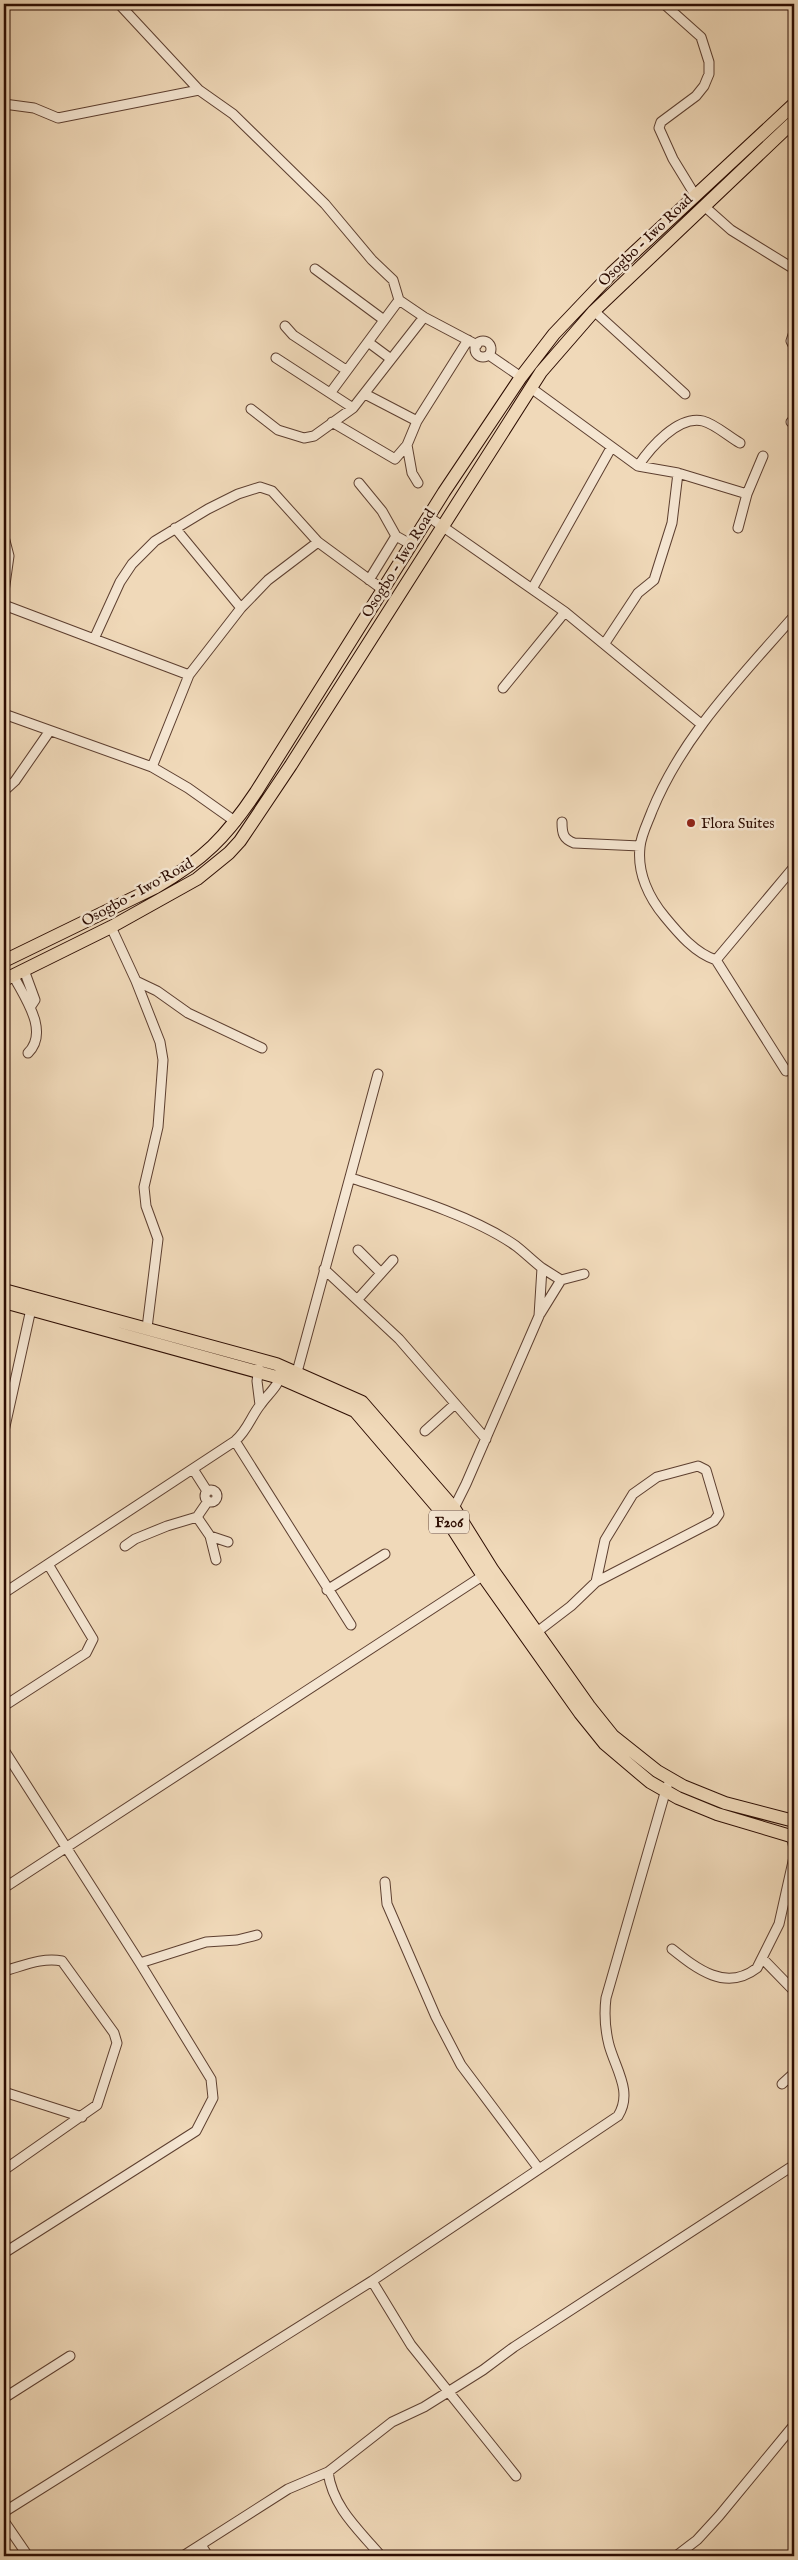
<svg xmlns="http://www.w3.org/2000/svg" width="798" height="2560" font-family="'IM FELL English',serif">
	<style>
		.lines { fill: none; stroke-linecap: round; stroke-linejoin: round }
		.street-casing { stroke: #5d3f30; stroke-width: 11 }
		.primary-casing { stroke: #2c0c02; stroke-width: 14 }
		.street { stroke: #f5e6d2; stroke-width: 9 }
		.primary { stroke: #f0d9b9; stroke-width: 12 }
		.poi-dot { fill: #8f2418; stroke: #f5e6d2; stroke-width: 2 }
		.labels { text-anchor: middle; stroke-width: 5; stroke-linejoin: round; paint-order: stroke }
		.shield { fill: #f5e6d2; stroke: #684d40; stroke-width: 1 }
		.shield-label { font-size: 14px; font-weight: bold; fill: #2c0c02 }
		.street-label { font-size: 15px; fill: #2c0c02; stroke: #f5e6d2 }
		.poi-label { font-size: 15px; fill: #2c0c02; stroke: #f5e6d2; text-anchor: start }
	</style>
	<rect width="100%" height="100%" fill="#f0d9b9"/>
	<filter id="stains"><feTurbulence type="fractalNoise" baseFrequency=".004" numOctaves="4"/><feColorMatrix values="0 0 0 0 .2 0 0 0 0 .09 0 0 0 0 .02 0 0 0 .5 -.17"/></filter>
	<radialGradient id="worn" r=".72"><stop offset=".6" stop-color="#630" stop-opacity="0"/><stop offset="1" stop-color="#630" stop-opacity=".3"/></radialGradient>
	<g class="lines">
		<defs>
			<path id="street" d="M 119,4 L 199,90 L 233,114 L 325,204 L 372,260 L 393,280 L 399,300 L 331,392
				M 664,4 L 701,37 L 709,62 L 709,74 L 704,86 L 696,96 L 661,122 L 659,128 L 673,159 L 695,195
				M 4,104 L 34,108 L 58,118 L 199,90
				M 704,206 L 731,230 L 794,269
				M 315,269 L 384,320
				M 399,300 L 424,317 L 477,345
				M 594,311 L 685,394
				M 285,326 L 293,335 L 346,370
				M 794,332 L 791,341 L 794,347
				M475 349a8 8 0 1 1 16 0a8 8 0 1 1-16 0Z
				M 368,342 L 391,359
				M 489,355 L 521,377
				M 276,358 L 353,408
				M 531,388 L 638,466 L 678,473 L 747,494
				M 365,394 L 417,421
				M 251,409 L 278,430 L 304,438 L 314,436 L 353,408 L 424,317
				M 332,422 L 395,459 L 407,445 L 417,421 L 468,340
				M 791,422 L 794,419
				M 407,445 L 412,473 L 418,483
				M 638,466 C 650,448 678,415 703,421 C 715,424 729,437 740,443
				M 359,483 L 382,511 L 396,536 L 412,545
				M 429,517 L 565,612 L 701,724
				M 175,528 L 241,608
				M 738,528 L 747,494 L 763,456
				M 4,537 L 9,556 L 4,592
				M 369,580 L 396,536
				M 532,589 L 611,448
				M 4,605 L 189,675
				M 94,639 L 120,582 L 132,564 L 155,541 L 208,509 L 238,494 L 260,487 L 272,491 L 318,542 L 382,589
				M 605,643 L 638,593 L 654,580 L 672,523 L 678,473
				M 503,688 L 565,612
				M 4,714 L 152,767 L 188,788 L 236,822
				M 152,767 L 189,675 L 241,608 L 268,580 L 318,542
				M 4,791 L 15,781 L 49,732
				M 562,822 C 562,833 563,839 574,843 L 640,846
				M 111,927 L 136,981 L 160,1042 L 163,1060 L 158,1127 L 144,1187 L 146,1206 L 158,1239 L 147,1328
				M 716,960 L 794,867
				M 24,970 L 35,1000 L 31,1006
				M 13,975 C 24,997 50,1031 28,1053
				M 136,981 L 157,991 L 188,1013 L 262,1048
				M 786,1071 L 716,960 C 695,953 679,934 665,917 C 649,898 637,873 640,847 C 641,835 648,822 652,811 C 683,735 741,677 794,616
				M 351,1178 C 400,1194 474,1216 516,1246 C 525,1253 533,1261 542,1268 L 539,1316 L 466,1484 L 454,1508
				M 358,1250 L 380,1272
				M 542,1268 L 561,1280 L 584,1274
				M 324,1269 L 399,1339 L 486,1439
				M 358,1299 L 393,1260
				M 540,1314 L 561,1280
				M 259,1369 L 257,1381 L 260,1405
				M 297,1372 L 378,1074
				M 4,1431 L 31,1309
				M 425,1431 L 455,1404
				M 235,1441 L 351,1625
				M 193,1469 L 207,1491
				M205 1496a6 6 0 1 1 12 0a6 6 0 1 1-12 0Z
				M 197,1517 L 210,1536 L 216,1560
				M 210,1536 L 228,1542
				M 125,1546 L 135,1539 L 167,1526 L 197,1517 L 208,1501
				M 327,1590 L 385,1554
				M 4,1593 L 235,1441 C 248,1430 251,1416 261,1404 C 268,1394 279,1386 281,1373
				M 537,1632 L 571,1606 L 596,1582 L 714,1521 L 719,1514 L 706,1470 L 698,1466 L 657,1477 L 633,1494 L 605,1540 L 596,1582
				M 4,1706 L 86,1653 L 93,1639 L 48,1564
				M 4,1750 L 140,1963 L 211,2079 L 213,2098 L 196,2131 L 4,2253
				M 791,1836 L 794,1848
				M 385,1882 L 387,1904 L 397,1927 L 436,2017 L 461,2065 L 539,2169
				M 4,1888 L 487,1573
				M 672,1949 C 697,1969 726,1992 757,1968 L 779,1924 L 794,1857
				M 762,1958 L 794,1991
				M 140,1963 L 206,1942 L 237,1940 L 257,1935
				M 4,1971 C 23,1966 42,1957 62,1961 L 114,2033 L 117,2043 L 97,2105 L 4,2170
				M 782,2084 L 794,2073
				M 4,2092 L 82,2117
				M 372,2281 L 411,2345 L 516,2476
				M 4,2398 L 70,2356
				M 328,2472 C 333,2508 359,2530 381,2556
				M 4,2512 L 372,2281 L 618,2116 C 633,2092 616,2070 609,2045 C 605,2029 604,2014 606,1998 L 667,1786
				M 4,2521 L 28,2556
				M 201,2545 L 208,2556
				M 183,2556 L 288,2489 L 328,2472 L 392,2422 L 424,2407 L 483,2370 L 514,2347 L 794,2165
				M 676,2556 L 697,2540 L 719,2516 L 794,2425"/>
			<path id="primary" d="M 4,961 L 156,887 C 203,860 226,837 256,792 L 444,492 L 521,377 L 554,334 L 612,273 L 794,104
				M 4,980 L 111,927 L 197,879 L 229,853 L 240,841 L 291,765 L 541,372 L 594,311 L 794,121
				M 4,1290 L 276,1364 L 362,1402 L 454,1508 L 492,1569 L 589,1706 L 613,1736 L 657,1771 L 683,1786 L 725,1803 L 794,1821
				M 4,1302 L 280,1378 L 355,1411 L 444,1515 L 483,1576 L 580,1713 L 605,1744 L 650,1782 L 678,1798 L 717,1814 L 794,1837"/>
		</defs>
		<use href="#street" class="street-casing"/>
		<use href="#primary" class="primary-casing"/>
		<use href="#street" class="street"/>
		<use href="#primary" class="primary"/>
	</g>
	<circle class="poi-dot" cx="691" cy="823" r="5"/>
	<g class="labels">
		<rect class="shield" x="429" y="1510.5" width="40" height="23" rx="4"/>
		<g class="shield-label">
			<text x="449" y="1527">F206</text>
		</g>
		<g class="street-label">
			<text transform="translate(645 240) rotate(-44)" y="5">Osogbo - Iwo Road</text>
			<text transform="translate(398 563) rotate(-58)" y="5">Osogbo - Iwo Road</text>
			<text transform="translate(137 892) rotate(-29)" y="5">Osogbo - Iwo Road</text>
		</g>
		<g class="poi-label">
			<text x="701" y="828">Flora Suites</text>
		</g>
	</g>
	<rect width="798" height="2560" fill="none" stroke="#f0d9b9" stroke-width="20"/>
	<rect x="5" y="5" width="788" height="2550" fill="none" stroke="#2c0c02" stroke-width="2.5"/>
	<rect x="10" y="10" width="778" height="2540" fill="none" stroke="#2c0c02"/>
	<rect width="100%" height="100%" filter="url(#stains)"/>
	<rect width="100%" height="100%" fill="url(#worn)"/>
</svg>
